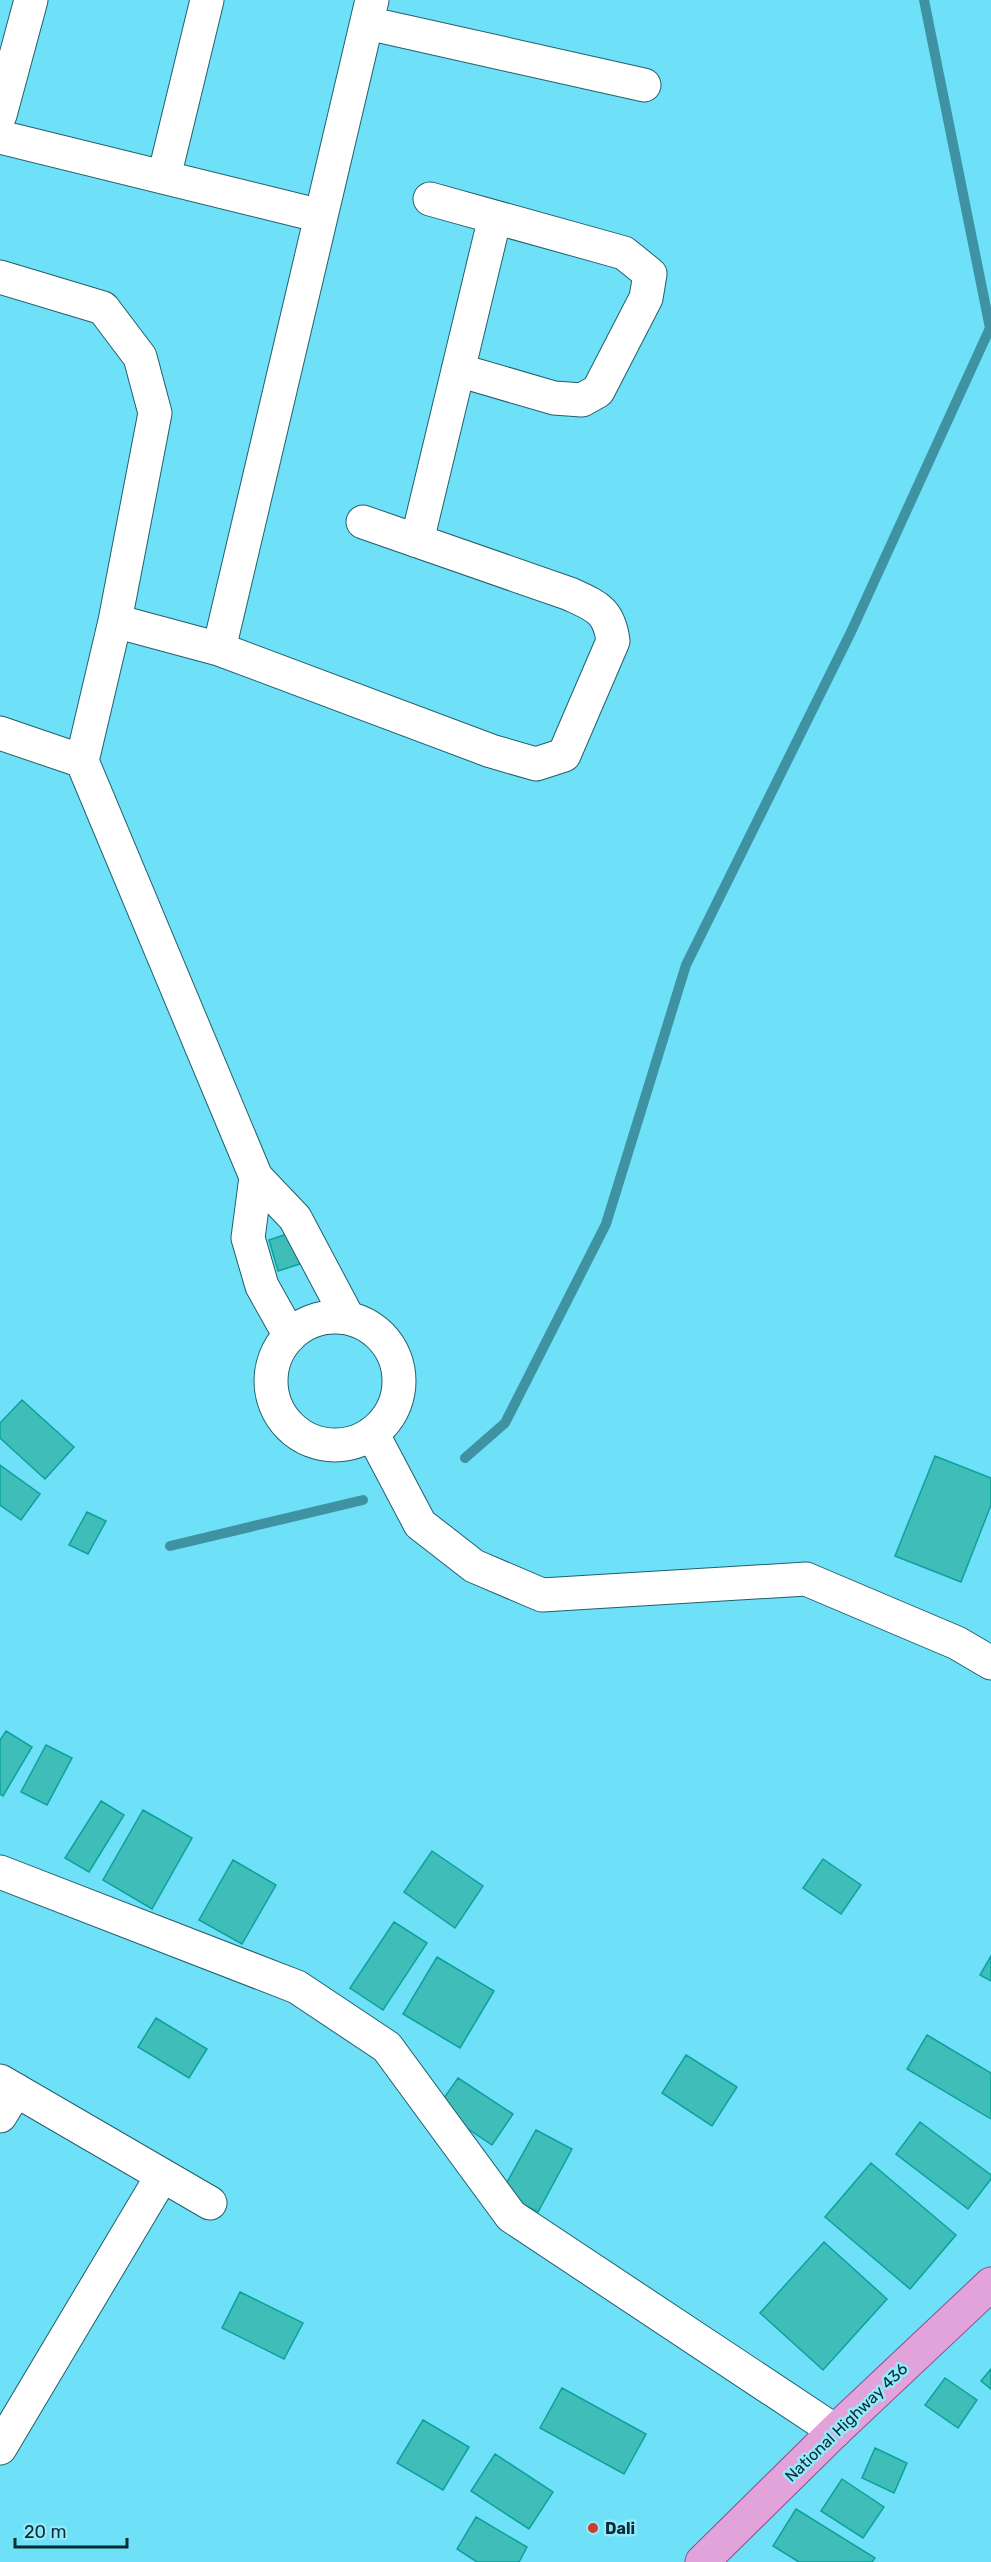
<svg xmlns="http://www.w3.org/2000/svg" width="991" height="2562" font-family="Rubik,sans-serif">
	<style>
		.lines { fill: none; stroke-linecap: round; stroke-linejoin: round }
		.stream { stroke: #3f92a2; stroke-width: 10 }
		.building { fill: #3fbdb9; stroke: #0da19d; stroke-width: 1.5 }
		.minor-casing { stroke: #22606b; stroke-width: 35 }
		.major-casing { stroke: #895290; stroke-width: 35 }
		.minor { stroke: #fff; stroke-width: 33 }
		.major { stroke: #e2a3da; stroke-width: 33 }
		.poi-dot { fill: #cb3f28; stroke: #94eafc; stroke-width: 2 }
		.labels { text-anchor: middle; stroke-width: 5; stroke-linejoin: round; paint-order: stroke }
		.street-label { font-size: 16px; fill: #062d34; stroke: #94eafc }
		.poi-label { font-size: 16px; font-weight: bold; fill: #062d34; stroke: #94eafc; text-anchor: start }
	</style>
	<rect width="100%" height="100%" fill="#6ee0f7"/>
	<g class="lines">
		<path class="stream" d="M 465,1458 L 505,1423 L 606,1224 L 686,965 L 851,632 L 990,328 L 924,0
			M 170,1546 L 363,1500"/>
	</g>
	<path class="building" d="M 293,1232 L 303,1263 L 278,1271 L 269,1240 Z
		M 22,1400 L 74,1447 L 45,1479 L 0,1438 L 0,1423 Z
		M 935,1456 L 991,1478 L 991,1505 L 961,1582 L 895,1556 Z
		M 0,1465 L 40,1494 L 21,1520 L 0,1505 Z
		M 87,1512 L 106,1521 L 88,1554 L 69,1545 Z
		M 6,1731 L 32,1747 L 3,1796 L 0,1794 L 0,1740 Z
		M 46,1745 L 72,1758 L 47,1805 L 21,1792 Z
		M 101,1801 L 124,1815 L 89,1872 L 65,1858 Z
		M 143,1810 L 192,1838 L 152,1909 L 103,1880 Z
		M 432,1851 L 483,1886 L 455,1928 L 404,1892 Z
		M 823,1859 L 861,1885 L 841,1914 L 803,1888 Z
		M 233,1860 L 276,1885 L 242,1944 L 199,1920 Z
		M 394,1922 L 427,1943 L 383,2010 L 350,1988 Z
		M 991,1956 L 991,1981 L 980,1975 Z
		M 437,1957 L 494,1991 L 460,2048 L 403,2014 Z
		M 156,2018 L 207,2049 L 189,2078 L 138,2047 Z
		M 927,2035 L 991,2073 L 991,2119 L 907,2069 Z
		M 686,2055 L 737,2087 L 712,2126 L 662,2093 Z
		M 458,2078 L 513,2114 L 492,2145 L 437,2108 Z
		M 920,2122 L 991,2175 L 991,2179 L 968,2209 L 896,2154 Z
		M 536,2130 L 572,2149 L 538,2212 L 501,2193 Z
		M 871,2163 L 956,2235 L 910,2289 L 825,2217 Z
		M 824,2242 L 887,2299 L 823,2370 L 760,2313 Z
		M 240,2292 L 303,2323 L 284,2359 L 222,2328 Z
		M 991,2369 L 991,2389 L 981,2381 Z
		M 945,2378 L 977,2400 L 958,2428 L 925,2405 Z
		M 562,2388 L 646,2434 L 624,2474 L 540,2428 Z
		M 423,2420 L 469,2447 L 443,2490 L 397,2463 Z
		M 875,2448 L 907,2463 L 894,2493 L 862,2478 Z
		M 495,2454 L 553,2492 L 529,2529 L 471,2491 Z
		M 842,2479 L 884,2507 L 863,2538 L 821,2511 Z
		M 796,2509 L 875,2558 L 872,2562 L 799,2562 L 773,2546 Z
		M 476,2517 L 527,2547 L 519,2562 L 477,2562 L 457,2549 Z"/>
	<g class="lines">
		<defs>
			<path id="minor" d="M 367,23 L 644,85
				M 0,115 L 31,0
				M 0,137 L 321,216
				M 164,177 L 207,0
				M 430,199 L 624,253 L 650,274 L 646,298 L 598,391 L 582,400 L 554,398 L 458,370
				M 0,277 L 103,308 L 140,357 L 155,413 L 115,621 L 82,761 L 256,1177 L 295,1218 L 348,1318
				M 417,541 L 495,217
				M 115,621 L 219,649 L 491,751 L 536,764 L 564,755 L 613,641 C 609,610 596,606 570,594 L 363,522
				M 219,649 L 372,0
				M 0,733 L 82,761
				M 256,1177 L 248,1238 L 262,1286 L 290,1336
				M271 1381a64 64 0 1 1 128 0a64 64 0 1 1-128 0Z
				M 372,1433 L 420,1524 L 474,1566 L 542,1595 L 806,1579 L 957,1643 L 991,1663
				M 0,1872 L 297,1987 L 387,2047 L 511,2216 L 835,2431
				M 0,2081 L 210,2203
				M 0,2116 L 16,2090
				M 0,2448 L 162,2176"/>
			<path id="major" d="M 702,2562 L 835,2431 L 991,2284"/>
		</defs>
		<use href="#minor" class="minor-casing"/>
		<use href="#major" class="major-casing"/>
		<use href="#minor" class="minor"/>
		<use href="#major" class="major"/>
	</g>
	<circle class="poi-dot" cx="593" cy="2528" r="6"/>
	<g class="labels">
		<g class="street-label">
			<text transform="translate(846 2422) rotate(-44)" y="6">National Highway 436</text>
		</g>
		<g class="poi-label">
			<text x="605" y="2534">Dali</text>
		</g>
	</g>
	<path d="M15 2538v9h112v-9" fill="none" stroke="#062d34" stroke-width="3"/>
	<text x="24" y="2538" font-size="18" fill="#062d34" stroke="#94eafc" stroke-width="4.5" paint-order="stroke">20 m</text>
</svg>
